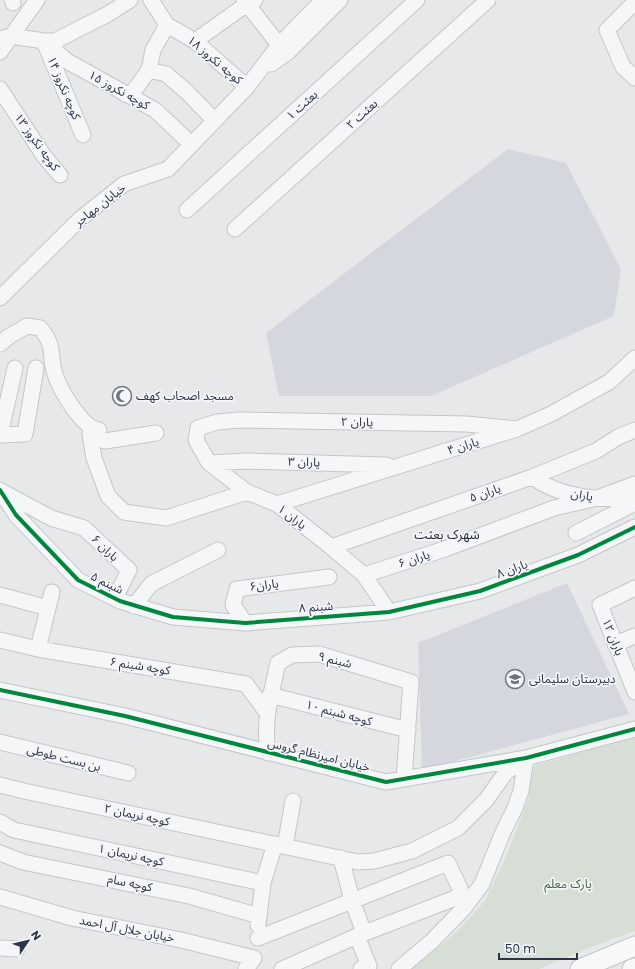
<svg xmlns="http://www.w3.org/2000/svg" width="635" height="969" font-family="Poppins,'Noto Sans Arabic',sans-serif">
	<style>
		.built { fill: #d4d7dd }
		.green { fill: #d6ded6 }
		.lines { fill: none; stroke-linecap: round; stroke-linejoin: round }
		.minor-casing { stroke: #c4c6c8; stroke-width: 17 }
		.major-casing { stroke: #c2c5c8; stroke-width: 21 }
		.minor { stroke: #f5f6f7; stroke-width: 15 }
		.major { stroke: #f8f8f8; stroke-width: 19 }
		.cycleway-casing { stroke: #f4f6f9; stroke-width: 6 }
		.cycleway { stroke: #00873e; stroke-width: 4 }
		.labels { text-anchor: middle; stroke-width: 3.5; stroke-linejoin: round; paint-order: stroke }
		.street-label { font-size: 12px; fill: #2b3445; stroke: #f4f6f9 }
		.poi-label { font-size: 12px; fill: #2b3445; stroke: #f4f6f9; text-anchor: start }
		.park-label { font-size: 12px; fill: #3f6138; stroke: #f4f6f9 }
		.neighbourhood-label { font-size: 13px; fill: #1d2536; stroke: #f4f6f9 }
	</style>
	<rect width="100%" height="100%" fill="#e6e8ea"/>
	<path class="built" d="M 508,149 L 566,163 L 621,269 L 614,316 L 431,396 L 279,396 L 266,333 Z
		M 567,583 L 629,714 L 422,770 L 418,643 Z"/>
	<path class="green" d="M 635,737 L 635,931 L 591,947 L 539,969 L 410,969 L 457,932 L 485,901 L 506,857 L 528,800 L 534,766 Z"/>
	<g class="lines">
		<defs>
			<path id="minor" d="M 12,0 L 13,3
				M 151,0 L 167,25 L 195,41 L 247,87
				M 244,0 L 279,45
				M 635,2 L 607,30 L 623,67 L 635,78
				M 0,39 L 11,36 L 44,41 L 55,41 L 108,14 L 130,0
				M 44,41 L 67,61 L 155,110 L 191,144
				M 195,41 L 247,4 L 255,0
				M 45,44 L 83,135
				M 0,52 L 37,0
				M 271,64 L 288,52 L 340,0
				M 149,70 L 166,74 L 187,92 L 214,120
				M 0,89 L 44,156 L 60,175
				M 125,94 L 133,92 L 149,70 L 153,50 L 167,25
				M 187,210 L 417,0
				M 235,229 L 488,0
				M 0,298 L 80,219 L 124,184 L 168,169 L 247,87 L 279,45 L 323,0
				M 0,344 L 8,337 L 27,326 L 40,328 C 57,347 48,357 56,377 C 61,391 83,429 99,430
				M 15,368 L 0,435 L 25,434 L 36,368
				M 156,433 L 105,441 L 90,434 L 94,458 L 108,496 L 124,512 L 166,518 L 247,492
				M 209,463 L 247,461 L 387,465
				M 532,477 C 560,497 601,502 635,497
				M 0,490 L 16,515 L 78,580 L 120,601 L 173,617 L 245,623 L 389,612 L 480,591 L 578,555 L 635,527
				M 1,491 L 51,518 L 84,528 L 129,570 L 115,598
				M 277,504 L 517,429 L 551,414 L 609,382 L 635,358
				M 576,533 L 635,503
				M 331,547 L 532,477 L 596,451 L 618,437 L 635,430
				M 364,575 L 445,549 L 554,508 L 597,498 L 635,484
				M 635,588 L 600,605 L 635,692
				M 0,595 L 48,608
				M 134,606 L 151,584 L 218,550
				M 389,612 L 364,575 L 331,547 L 277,504 L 247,492 L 209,463 L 196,440 L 198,428 L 217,422 L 239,420 L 467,424 L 517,429
				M 245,623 L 233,605 L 237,589 L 329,577
				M 0,640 L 38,649 L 246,684 L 267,713
				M 615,644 L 635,636
				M 38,649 L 52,592
				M 0,690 L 125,716 L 386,782 L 526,758 L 635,729
				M 270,695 L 408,730
				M 0,742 L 128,773
				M 268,753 C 263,722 271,694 278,663 L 292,655 L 319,654 L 411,682 L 404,779
				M 0,785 L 24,791 L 358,862 L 374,861 L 412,851 L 458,828 L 486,800 L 506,772 L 522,761
				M 0,822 L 14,830 L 263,883
				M 285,846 L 293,801
				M 0,853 L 23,862 L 189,896 L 259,916
				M 341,858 L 352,900 L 364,933
				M 0,897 L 72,918 L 181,940 L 254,958
				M 258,925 L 263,883 L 275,844
				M 357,936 L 369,966 L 361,969
				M 258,938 L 448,863 L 463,895 L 357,936 L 282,969
				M 0,948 L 17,949
				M 246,969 L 254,958
				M 399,969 L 432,941 L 464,908 L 482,884 L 503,832 L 515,808 L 521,791 L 526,758"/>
			<path id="major" d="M 580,969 L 635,946
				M 632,969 L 635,968"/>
		</defs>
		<use href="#minor" class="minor-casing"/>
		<use href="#major" class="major-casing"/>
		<use href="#minor" class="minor"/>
		<use href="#major" class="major"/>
		<defs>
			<path id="cycleway" d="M 0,490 L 16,515 L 78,580 L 120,601 L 173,617 L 245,623 L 389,612 L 480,591 L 578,555 L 635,527
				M 0,690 L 125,716 L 386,782 L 526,758 L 635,729"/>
		</defs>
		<use href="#cycleway" class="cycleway-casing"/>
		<use href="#cycleway" class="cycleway"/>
	</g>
	<defs>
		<symbol id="mosque-ring" viewBox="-11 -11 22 22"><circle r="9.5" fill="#f4f6f9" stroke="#6c737f" stroke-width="1.5"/><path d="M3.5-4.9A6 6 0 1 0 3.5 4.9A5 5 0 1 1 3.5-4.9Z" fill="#6c737f"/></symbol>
		<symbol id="school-ring" viewBox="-11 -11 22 22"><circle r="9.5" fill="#f4f6f9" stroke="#6c737f" stroke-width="1.5"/><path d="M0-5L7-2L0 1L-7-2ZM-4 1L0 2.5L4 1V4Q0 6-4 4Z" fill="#6c737f"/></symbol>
	</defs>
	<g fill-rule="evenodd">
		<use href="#mosque-ring" x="111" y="385" width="22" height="22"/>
		<use href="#school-ring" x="504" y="668" width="22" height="22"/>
	</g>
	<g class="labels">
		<g class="street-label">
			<text transform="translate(215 60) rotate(40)" y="4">کوچه نکروز ۱۸</text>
			<text transform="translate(64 88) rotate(67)" y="4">کوچه نکروز ۱۴</text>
			<text transform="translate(119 90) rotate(29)" y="4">کوچه نکروز ۱۵</text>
			<text transform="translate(302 105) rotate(-42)" y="4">بعثت ۱</text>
			<text transform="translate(362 114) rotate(-42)" y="4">بعثت ۲</text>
			<text transform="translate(37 142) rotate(54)" y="4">کوچه نکروز ۱۳</text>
			<text transform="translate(100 205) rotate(-38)" y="4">خیابان مهاجر</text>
			<text transform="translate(357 422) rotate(1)" y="4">یاران ۲</text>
			<text transform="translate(463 446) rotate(-17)" y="4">یاران ۴</text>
			<text transform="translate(304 462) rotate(2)" y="4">یاران ۳</text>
			<text transform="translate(485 493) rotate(-19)" y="4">یاران ۵</text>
			<text transform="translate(582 495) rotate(10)" y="4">یاران</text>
			<text transform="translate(292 517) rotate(37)" y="4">یاران ۱</text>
			<text transform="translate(105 548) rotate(44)" y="4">باران ۶</text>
			<text transform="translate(414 559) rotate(-18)" y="4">یاران ۶</text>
			<text transform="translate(512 569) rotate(-20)" y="4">یاران ۸</text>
			<text transform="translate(107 583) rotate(26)" y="4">شبنم ۵</text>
			<text transform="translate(264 585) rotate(-7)" y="4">یاران۶</text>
			<text transform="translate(316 607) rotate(-4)" y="4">شبنم ۸</text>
			<text transform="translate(613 637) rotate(68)" y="4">باران ۱۲</text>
			<text transform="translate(335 660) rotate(14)" y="4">شبنم ۹</text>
			<text transform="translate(140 666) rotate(9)" y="4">کوچه شبنم ۶</text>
			<text transform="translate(339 713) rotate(15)" y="4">کوچه شبنم ۱۰</text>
			<text transform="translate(319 755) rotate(14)" y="4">خیابان امیرنظام گروس</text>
			<text transform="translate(64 758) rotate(14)" y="4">بن بست طوطی</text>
			<text transform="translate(137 815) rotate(12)" y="4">کوچه نریمان ۲</text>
			<text transform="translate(131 855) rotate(12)" y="4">کوچه نریمان ۱</text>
			<text transform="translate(130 883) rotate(12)" y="4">کوچه سام</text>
			<text transform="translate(127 929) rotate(11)" y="4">خیابان جلال آل احمد</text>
		</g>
		<g class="poi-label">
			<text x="136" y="400">مسجد اصحاب کهف</text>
			<text x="529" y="683">دبیرستان سلیمانی</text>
		</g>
		<g class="park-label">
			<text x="568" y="888">پارک معلم</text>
		</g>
		<g class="neighbourhood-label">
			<text x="447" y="539">شهرک بعثت</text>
		</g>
	</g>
	<g transform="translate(28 941) rotate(55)" stroke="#f4f6f9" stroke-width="3" paint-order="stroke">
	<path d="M0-3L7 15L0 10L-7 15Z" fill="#2b3445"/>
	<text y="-6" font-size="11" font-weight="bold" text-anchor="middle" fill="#2b3445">N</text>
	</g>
	<path d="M499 953v6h78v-6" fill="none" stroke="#2b3445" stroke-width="2"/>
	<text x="505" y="953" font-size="12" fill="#2b3445" stroke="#f4f6f9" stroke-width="3" paint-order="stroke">50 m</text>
</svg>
